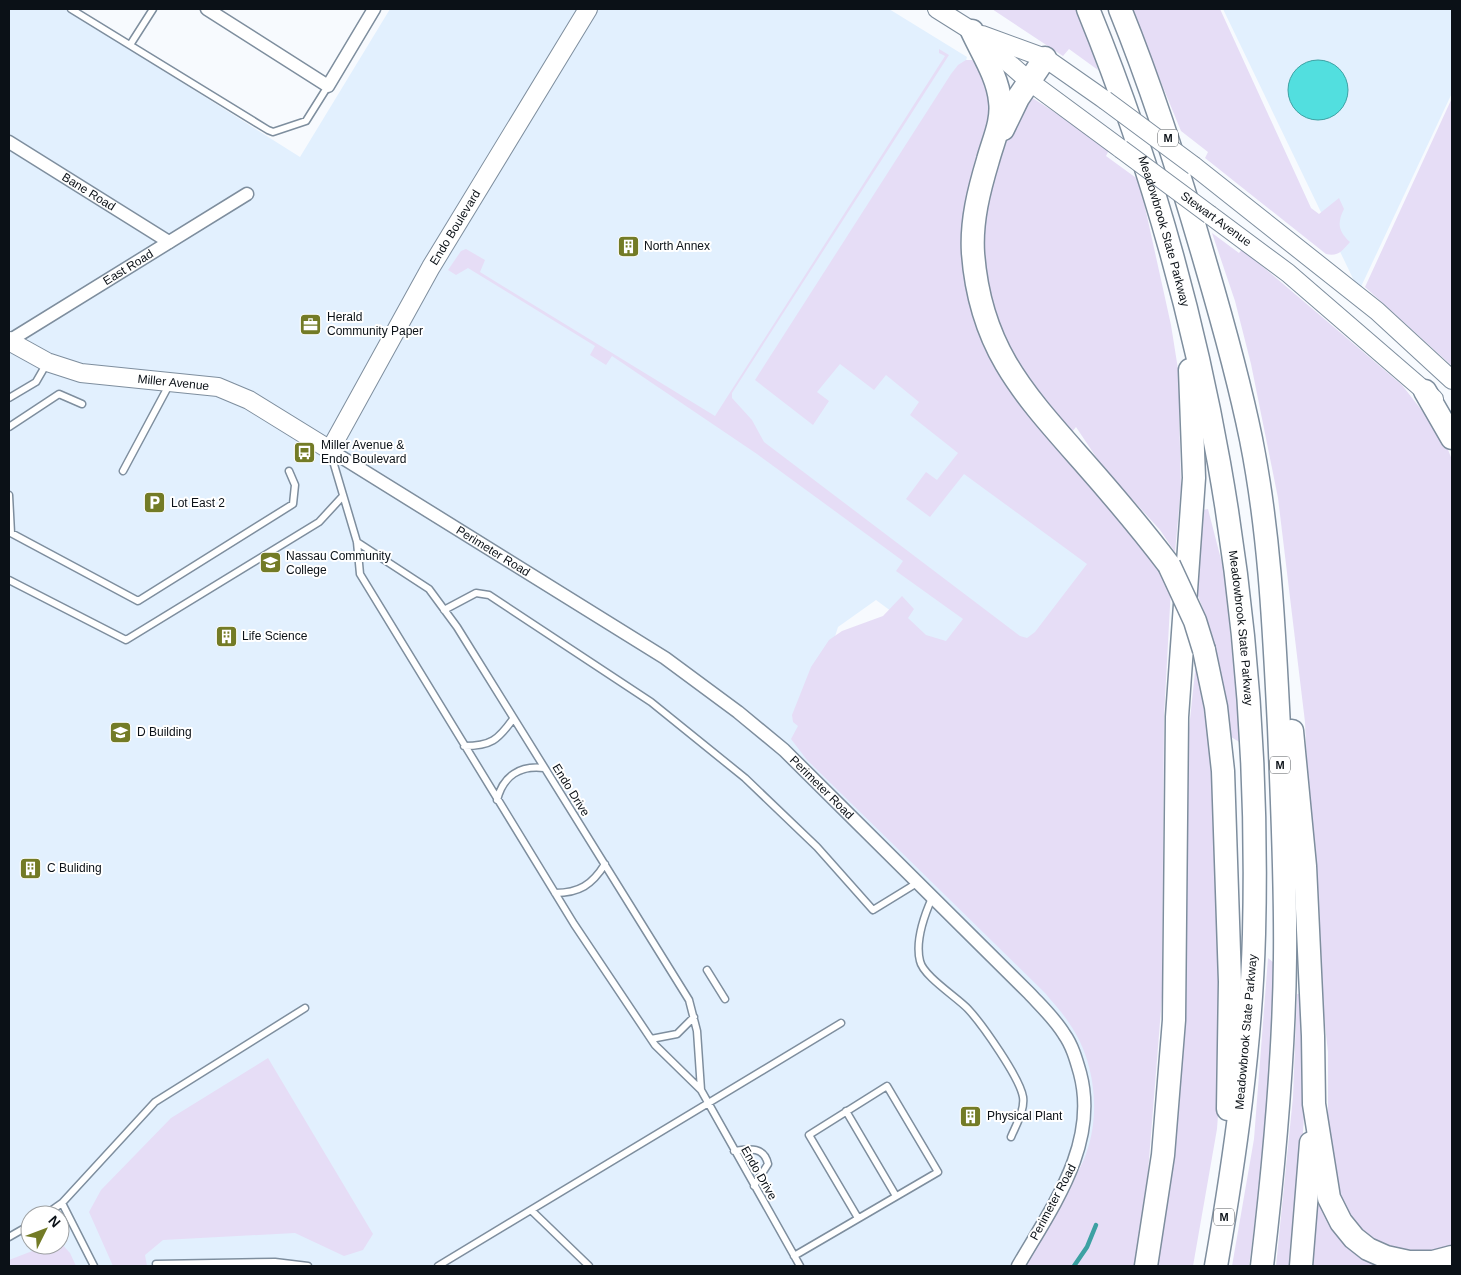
<svg xmlns="http://www.w3.org/2000/svg" width="1461" height="1275" font-family="Helvetica,sans-serif">
	<style>
		.built { fill: #e2f0fe; fill-rule: evenodd }
		.green { fill: #e6ddf6 }
		.water { fill: #52dfdf; stroke: #3da1a3 }
		.lines { fill: none; stroke-linecap: round; stroke-linejoin: round }
		.stream { stroke: #3da1a3; stroke-width: 4.5 }
		.lane-casing { stroke: #7e8e9e; stroke-width: 9 }
		.street-casing { stroke: #7e8e9e; stroke-width: 15 }
		.secondary-casing { stroke: #7e8e9e; stroke-width: 20 }
		.highway-casing { stroke: #7e8e9e; stroke-width: 25 }
		.lane { stroke: #fff; stroke-width: 6 }
		.street { stroke: #fff; stroke-width: 12 }
		.secondary { stroke: #fff; stroke-width: 18 }
		.highway { stroke: #fff; stroke-width: 22 }
		.secondary-bridge-casing { stroke: #7e8e9e; stroke-width: 20; stroke-linecap: butt }
		.highway-bridge-casing { stroke: #7e8e9e; stroke-width: 25; stroke-linecap: butt }
		.secondary-bridge { stroke: #fff; stroke-width: 18 }
		.highway-bridge { stroke: #fff; stroke-width: 22 }
		.labels { text-anchor: middle; stroke-width: 4; stroke-linejoin: round; paint-order: stroke }
		.shield { fill: #fff; stroke: #54585d; stroke-width: 1 }
		.shield-label { font-size: 11px; font-weight: bold; fill: #0b1117 }
		.street-label { font-size: 12px; fill: #0b1117; stroke: #fff }
		.poi-label { font-size: 12px; fill: #0b1117; stroke: #fff; text-anchor: start }
	</style>
	<rect width="100%" height="100%" fill="#f7fafe"/>
	<path class="built" d="M 9,9 L 66,9 L 300,157 L 390,9 L 889,9 L 967,57 L 935,171 L 936,303 L 1150,581 L 999,691 L 876,600 L 838,627 L 801,744 L 1134,1079 L 1018,1266 L 9,1266 ZM 30,1215 L 60,1215 L 60,1245 L 30,1245 Z
		M 1223,9 L 1452,9 L 1452,93 L 1359,291 Z"/>
	<path class="green" d="M 992,9 L 1076,9 L 1090,43 L 1098,70 L 1069,49 L 1063,56 Z
		M 1131,9 L 1220,9 L 1311,208 L 1319,214 L 1339,198 L 1344,209 C 1337,223 1338,231 1350,242 C 1342,251 1338,257 1326,254 L 1205,158 L 1208,152 L 1181,131 Z
		M 939,49 L 949,55 L 732,393 L 732,398 L 752,420 L 764,442 L 1020,636 L 1027,638 L 1035,632 L 1087,564 L 964,474 L 930,517 L 906,499 L 926,472 L 937,480 L 958,453 L 910,415 L 919,402 L 886,375 L 874,390 L 840,364 L 817,392 L 829,401 L 813,425 L 755,380 L 951,74 L 958,65 L 966,60 L 972,60 L 984,71 L 998,106 L 967,206 L 1008,380 L 1005,385 L 1114,507 L 1171,588 L 1164,716 L 1162,997 L 1148,1172 L 1134,1266 L 1026,1266 C 1042,1238 1058,1211 1072,1182 C 1077,1172 1084,1162 1087,1151 C 1101,1110 1094,1058 1069,1023 C 1062,1012 1053,1003 1045,993 L 807,760 L 791,739 L 798,726 L 793,722 L 792,715 L 811,667 L 829,640 L 842,631 L 883,616 L 902,596 L 914,609 L 908,618 L 926,635 L 946,641 L 963,619 L 896,571 L 903,561 L 757,454 L 612,356 L 606,365 L 590,355 L 595,346 L 468,268 L 456,275 L 448,270 L 461,251 L 466,249 L 485,260 L 480,272 L 715,416 L 945,56 L 939,53 Z
		M 1031,97 L 1110,148 L 1106,156 L 1139,180 L 1171,325 L 1184,407 L 1179,410 L 1181,487 L 1175,552 L 1160,530 L 1102,466 L 1076,427 L 1072,432 L 1047,405 L 1020,371 L 992,308 L 983,270 L 983,232 L 989,185 L 1003,142 Z
		M 1452,98 L 1452,366 L 1365,287 Z
		M 1212,233 L 1239,253 L 1242,249 L 1402,385 L 1444,439 L 1452,460 L 1452,1245 L 1436,1252 L 1402,1252 L 1369,1238 L 1344,1209 L 1328,1157 L 1328,1052 L 1314,928 L 1305,722 L 1278,498 L 1251,364 L 1235,301 Z
		M 1208,509 L 1224,571 L 1241,743 L 1231,737 L 1220,668 L 1210,628 L 1197,593 L 1203,510 Z
		M 1197,653 L 1205,694 L 1218,824 L 1224,1032 L 1217,1129 L 1193,1266 L 1155,1266 L 1177,1100 L 1186,958 L 1188,738 Z
		M 1268,958 L 1274,963 C 1271,1064 1263,1165 1249,1266 L 1232,1266 L 1254,1139 Z
		M 1297,994 L 1304,994 L 1305,1101 L 1295,1257 L 1293,1266 L 1276,1266 L 1293,1097 Z
		M 268,1058 L 373,1234 L 363,1250 L 344,1256 L 295,1233 L 163,1240 L 145,1255 L 147,1266 L 113,1266 L 89,1212 L 101,1190 L 171,1118 Z
		M 1317,1192 L 1394,1266 L 1312,1266 Z
		M 60,1242 L 70,1253 L 76,1266 L 9,1266 L 9,1260 L 48,1245 L 60,1245 Z"/>
	<path class="water" d="M1288 90a30 30 0 1 1 60 0a30 30 0 1 1-60 0Z"/>
	<g class="lines">
		<path class="stream" d="M 1074,1266 L 1087,1247 L 1096,1225"/>
		<defs>
			<path id="lane" d="M 71,9 L 268,130 L 273,132 L 306,121 L 328,86
				M 130,45 L 153,9
				M 9,398 L 36,382 L 47,363
				M 9,427 L 59,394 L 82,404
				M 330,451 L 357,542 L 360,574 L 574,924 L 655,1045 L 701,1090 L 800,1266
				M 123,471 L 169,385
				M 9,495 L 11,533 L 138,601 L 293,504 L 295,485 L 289,471
				M 357,542 L 429,589 L 457,627 L 689,1000 L 697,1031 L 701,1090
				M 9,580 L 126,640 L 319,522 L 342,497
				M 444,610 L 476,593 L 489,595 L 651,702 L 745,778 L 817,847 L 873,910 L 917,883
				M 464,746 C 491,746 498,740 513,719
				M 497,800 C 503,776 520,765 544,768
				M 555,893 C 579,893 592,885 605,864
				M 932,898 C 924,916 915,941 920,961 C 923,976 958,998 968,1009 C 982,1024 1020,1078 1023,1097 C 1025,1110 1016,1125 1011,1137
				M 707,970 L 725,999
				M 651,1039 L 677,1034 L 694,1017
				M 846,1111 L 896,1196
				M 734,1151 C 749,1149 764,1146 768,1164 L 754,1186
				M 62,1203 L 94,1266
				M 531,1210 L 589,1266
				M 45,1215 L 62,1203 L 155,1102 L 305,1008
				M 9,1237 L 30,1225
				M 794,1256 L 938,1172 L 887,1086 L 809,1135 L 858,1218
				M 156,1264 L 275,1262 L 308,1266
				M 438,1266 L 841,1023"/>
			<g id="street">
				<path d="M 207,9 L 328,86 L 374,9"/>
				<path id="s1" d="M 9,142 L 169,242"/>
				<path id="s2" d="M 9,341 L 247,194"/>
				<path id="s3" d="M 330,450 L 665,658 L 738,712 L 784,750 L 1029,993 C 1041,1006 1055,1019 1064,1034 C 1072,1045 1076,1059 1080,1073 C 1099,1144 1052,1207 1018,1266"/>
			</g>
			<g id="secondary">
				<path d="M 937,9 L 972,31 L 1029,81 L 1121,149"/>
				<path d="M 982,35 L 1045,58 L 1105,100"/>
				<path d="M 1194,166 L 1377,311 L 1452,380"/>
				<path d="M 1210,215 L 1288,273 L 1434,399"/>
				<path id="s4" d="M 9,341 L 47,362 L 81,373 L 218,387 L 249,400 L 330,450 L 431,267 L 588,9"/>
			</g>
			<g id="highway">
				<path id="s5" d="M 1088,9 C 1208,303 1262,617 1254,934 C 1251,1045 1235,1157 1216,1266"/>
				<path d="M 1120,9 C 1154,93 1181,178 1206,265 C 1223,323 1239,380 1251,439 C 1270,534 1274,630 1279,727 C 1282,804 1286,881 1285,958 C 1284,1061 1274,1165 1262,1266"/>
				<path d="M 972,31 C 982,53 998,77 1000,101 C 1003,121 993,141 988,160 C 979,190 971,221 973,253 C 980,347 1022,392 1082,460 C 1112,494 1141,528 1169,565"/>
				<path d="M 1003,129 L 1018,98 L 1045,58"/>
				<path d="M 1425,391 L 1452,438"/>
				<path d="M 1204,650 L 1216,707 L 1223,771 L 1230,982 L 1228,1109"/>
				<path d="M 1292,731 L 1305,866 L 1313,1036 L 1314,1104 L 1329,1198 L 1341,1222 L 1354,1238 L 1368,1249 L 1386,1257 L 1409,1262 L 1433,1262 L 1452,1257"/>
				<path d="M 1146,1266 L 1163,1155 L 1174,1020 L 1177,717 L 1194,478 L 1190,370"/>
				<path d="M 1301,1266 L 1311,1143"/>
			</g>
		</defs>
		<use href="#lane" class="lane-casing"/>
		<use href="#street" class="street-casing"/>
		<use href="#secondary" class="secondary-casing"/>
		<use href="#highway" class="highway-casing"/>
		<use href="#lane" class="lane"/>
		<use href="#street" class="street"/>
		<use href="#secondary" class="secondary"/>
		<use href="#highway" class="highway"/>
		<defs>
			<path id="secondary-bridge" d="M 1105,100 L 1194,166
				M 1121,149 L 1210,215"/>
			<path id="highway-bridge" d="M 1169,565 L 1195,621 L 1204,650"/>
		</defs>
		<use href="#secondary-bridge" class="secondary-bridge-casing"/>
		<use href="#highway-bridge" class="highway-bridge-casing"/>
		<use href="#secondary-bridge" class="secondary-bridge"/>
		<use href="#highway-bridge" class="highway-bridge"/>
	</g>
	<defs>
		<symbol id="building-square" viewBox="-11 -11 22 22"><rect x="-9" y="-9" width="18" height="18" rx="4" fill="#737b26" stroke="#fff"/><path d="M-4-6H4V6H1V3H-1V6H-4ZM-2.5-4.3h1.7v1.8h-1.7ZM.8-4.3h1.7v1.8H.8ZM-2.5-1h1.7V.8h-1.7ZM.8-1h1.7V.8H.8Z" fill="#fff"/></symbol>
		<symbol id="office-square" viewBox="-11 -11 22 22"><rect x="-9" y="-9" width="18" height="18" rx="4" fill="#737b26" stroke="#fff"/><path d="M-6-3h4V-5.5h4V-3h4V5H-6ZM-1-4.5V-3h2v-1.5ZM-6 0V1H6V0Z" fill="#fff"/></symbol>
		<symbol id="bus-square" viewBox="-11 -11 22 22"><rect x="-9" y="-9" width="18" height="18" rx="4" fill="#737b26" stroke="#fff"/><path d="M-5-6H5V4H4V6H2V4H-2V6H-4V4H-5ZM-3.5-4V0h7V-4ZM-3.5 1.2v1.5H-2V1.2ZM2 1.2v1.5H3.5V1.2Z" fill="#fff"/></symbol>
		<symbol id="parking-square" viewBox="-11 -11 22 22"><rect x="-9" y="-9" width="18" height="18" rx="4" fill="#737b26" stroke="#fff"/><path d="M-3.5-5.5H1a3.5 3.5 0 0 1 0 7H-1V5.5H-3.5ZM-1-3.4V-.6H.8a1.4 1.4 0 0 0 0-2.8Z" fill="#fff"/></symbol>
		<symbol id="university-square" viewBox="-11 -11 22 22"><rect x="-9" y="-9" width="18" height="18" rx="4" fill="#737b26" stroke="#fff"/><path d="M0-5L7-2L0 1L-7-2ZM-4 1L0 2.5L4 1V4Q0 6-4 4Z" fill="#fff"/></symbol>
	</defs>
	<g fill-rule="evenodd">
		<use href="#building-square" x="616" y="234" width="25" height="25"/>
		<use href="#office-square" x="298" y="312" width="25" height="25"/>
		<use href="#bus-square" x="292" y="440" width="25" height="25"/>
		<use href="#parking-square" x="142" y="490" width="25" height="25"/>
		<use href="#university-square" x="258" y="550" width="25" height="25"/>
		<use href="#building-square" x="214" y="624" width="25" height="25"/>
		<use href="#university-square" x="108" y="720" width="25" height="25"/>
		<use href="#building-square" x="18" y="856" width="25" height="25"/>
		<use href="#building-square" x="958" y="1104" width="25" height="25"/>
	</g>
	<g class="labels">
		<g class="shield">
			<rect x="1158" y="129.5" width="20" height="17" rx="4"/>
			<rect x="1270" y="756.5" width="20" height="17" rx="4"/>
			<rect x="1214" y="1208.5" width="20" height="17" rx="4"/>
		</g>
		<g class="shield-label">
			<text x="1168" y="142">M</text>
			<text x="1280" y="769">M</text>
			<text x="1224" y="1221">M</text>
		</g>
		<g class="street-label">
			<text dy="4" stroke="none"><textPath href="#s1" startOffset="94">Bane Road</textPath></text>
			<text transform="translate(1216 219) rotate(36)" y="4">Stewart Avenue</text>
			<text dy="4" stroke="none"><textPath href="#s4" startOffset="601">Endo Boulevard</textPath></text>
			<text dy="4" stroke="none"><textPath href="#s5" startOffset="235">Meadowbrook State Parkway</textPath></text>
			<text dy="4" stroke="none"><textPath href="#s2" startOffset="140">East Road</textPath></text>
			<text dy="4" stroke="none"><textPath href="#s4" startOffset="172">Miller Avenue</textPath></text>
			<text dy="4" stroke="none"><textPath href="#s3" startOffset="192">Perimeter Road</textPath></text>
			<text dy="4" stroke="none"><textPath href="#s5" startOffset="640">Meadowbrook State Parkway</textPath></text>
			<text dy="4" stroke="none"><textPath href="#s3" startOffset="598">Perimeter Road</textPath></text>
			<text transform="translate(571 790) rotate(58)" y="4">Endo Drive</text>
			<text transform="translate(1246 1032) rotate(-85)" y="4">Meadowbrook State Parkway</text>
			<text transform="translate(759 1173) rotate(60)" y="4">Endo Drive</text>
			<text transform="translate(1053 1202) rotate(-62)" y="4">Perimeter Road</text>
		</g>
		<g class="poi-label">
			<text x="644" y="250">North Annex</text>
			<text x="327" y="321">Herald<tspan x="327" dy="14">Community Paper</tspan></text>
			<text x="321" y="449">Miller Avenue &amp;<tspan x="321" dy="14">Endo Boulevard</tspan></text>
			<text x="171" y="507">Lot East 2</text>
			<text x="286" y="560">Nassau Community<tspan x="286" dy="14">College</tspan></text>
			<text x="242" y="640">Life Science</text>
			<text x="137" y="736">D Building</text>
			<text x="47" y="872">C Buliding</text>
			<text x="987" y="1120">Physical Plant</text>
		</g>
	</g>
	<rect width="1461" height="1275" fill="none" stroke="#0b1117" stroke-width="20"/>
	<g transform="translate(45 1230) rotate(48)"><circle r="24" fill="#ffffff" stroke="#9da0a2"/>
	<path d="M0-4L9 19L0 12L-9 19Z" fill="#737b26"/>
	<text y="-8" font-size="14" font-weight="bold" text-anchor="middle" fill="#0b1117">N</text>
	</g>
</svg>
